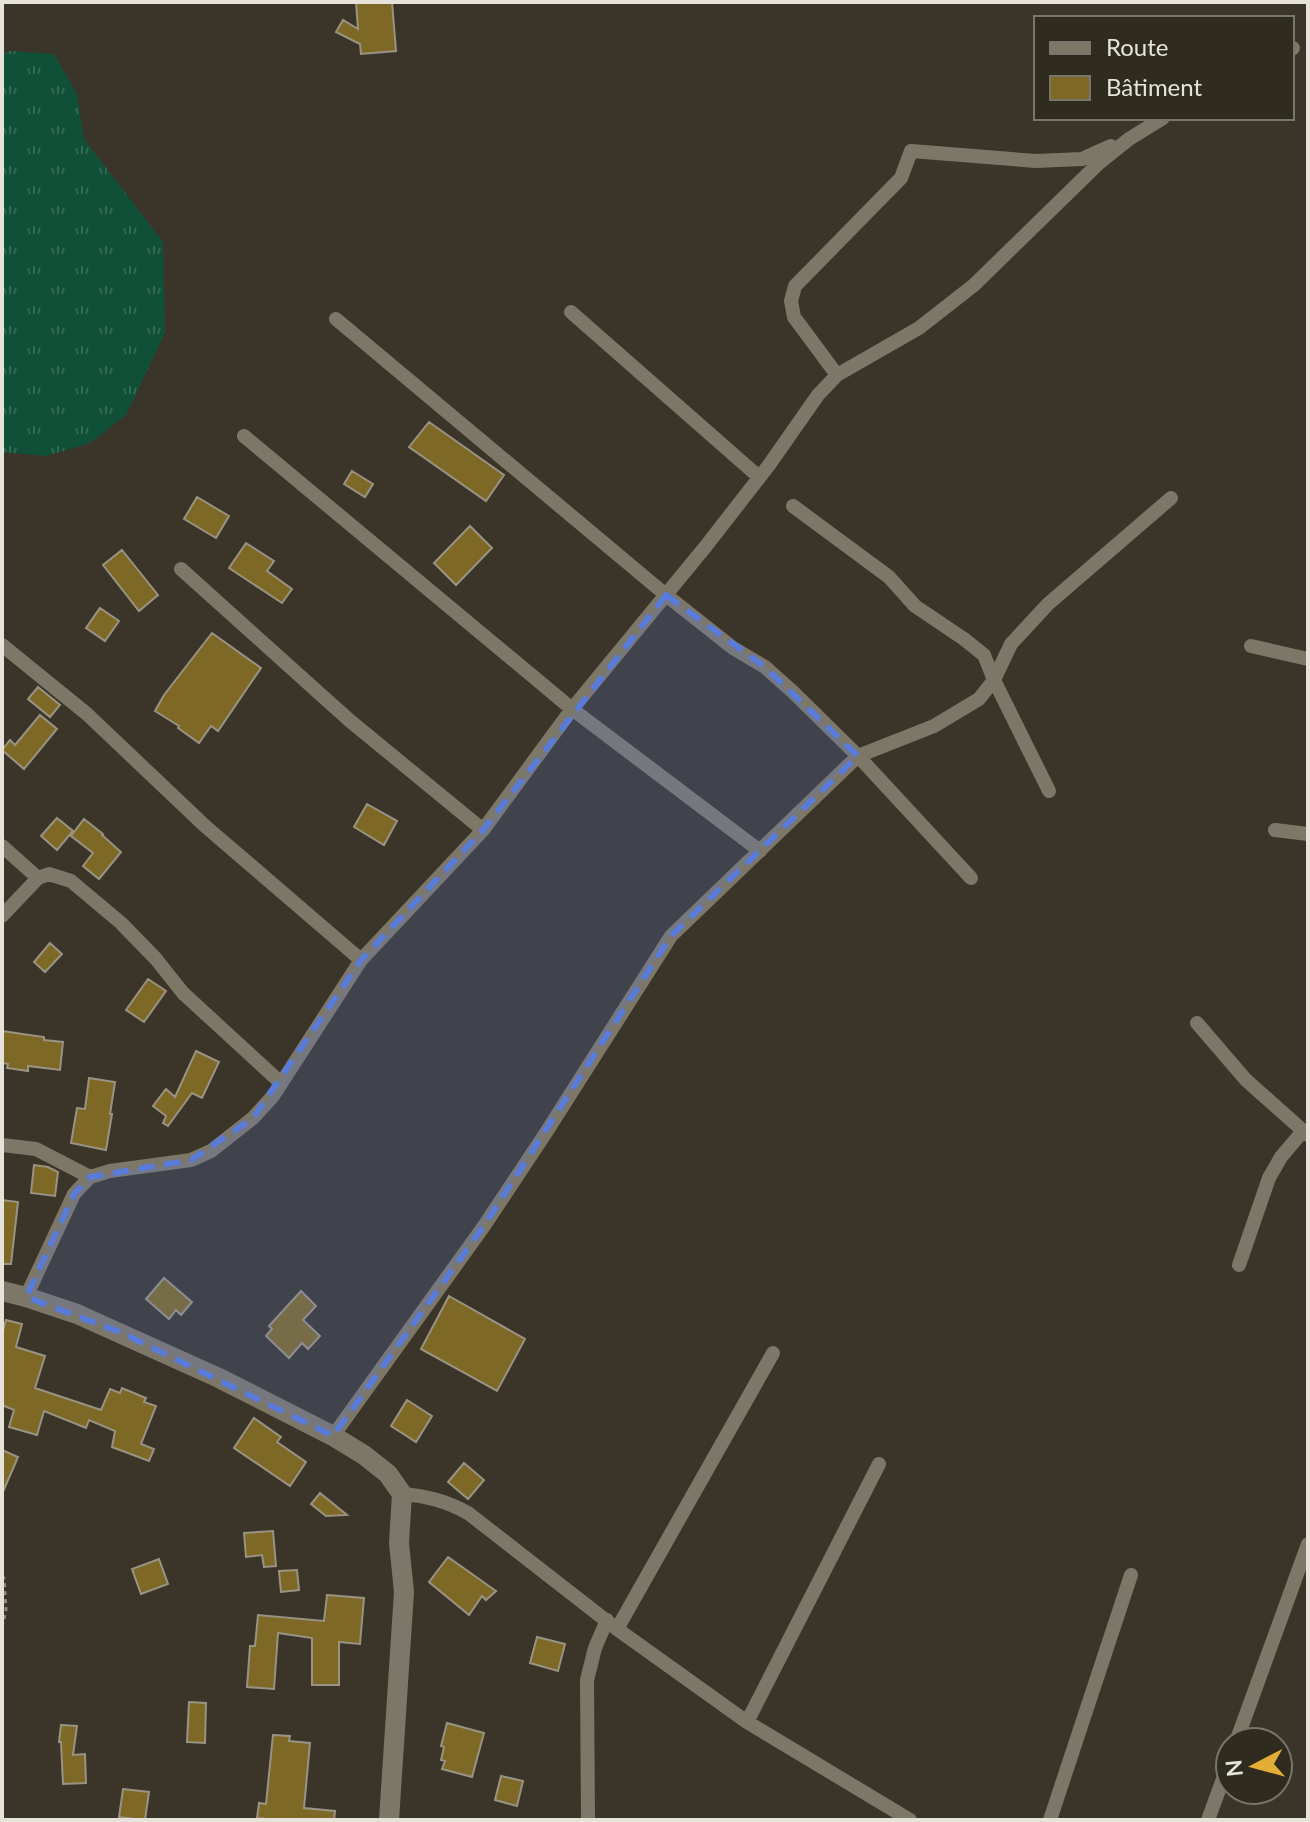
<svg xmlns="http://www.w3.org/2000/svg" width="1310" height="1822" font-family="Lato,sans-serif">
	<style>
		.grass { fill: url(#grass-tufts) }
		.building { fill: #7e6825; stroke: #999384; stroke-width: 2 }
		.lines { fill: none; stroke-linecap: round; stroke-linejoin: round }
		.path { stroke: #8c897e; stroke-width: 3; stroke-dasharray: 4 4; stroke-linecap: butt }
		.street { stroke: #7d7768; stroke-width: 14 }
		.secondary { stroke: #7d7768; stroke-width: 20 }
		.marked { fill: #597bd9; fill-opacity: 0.2; stroke: #597bd9; stroke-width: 6; stroke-dasharray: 16 10; stroke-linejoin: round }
	</style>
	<defs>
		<pattern id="grass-tufts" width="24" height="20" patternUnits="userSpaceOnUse" patternTransform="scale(2)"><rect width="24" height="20" fill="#115038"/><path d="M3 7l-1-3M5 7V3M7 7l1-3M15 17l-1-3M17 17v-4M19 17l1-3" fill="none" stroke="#346954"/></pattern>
	</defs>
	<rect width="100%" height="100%" fill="#3a3528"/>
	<path class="grass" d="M 9,51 L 54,54 L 77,94 L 84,139 L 163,242 L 165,333 L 126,415 L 90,443 L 46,456 L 2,452 L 2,55 Z"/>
	<path class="building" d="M 356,2 L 392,2 L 396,51 L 361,54 L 360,44 L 336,32 L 343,20 L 358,29 Z
		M 429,422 L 504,475 L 486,501 L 409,447 Z
		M 352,471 L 373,484 L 365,497 L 344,484 Z
		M 197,497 L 229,516 L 216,538 L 184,519 Z
		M 470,526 L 492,548 L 456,585 L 434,563 Z
		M 246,543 L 274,561 L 267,571 L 292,589 L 282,603 L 229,568 Z
		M 122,550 L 158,595 L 139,611 L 103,565 Z
		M 100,608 L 119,621 L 105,641 L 86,628 Z
		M 212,633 L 261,668 L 218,731 L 211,726 L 199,743 L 178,728 L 179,726 L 155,711 L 164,695 Z
		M 38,687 L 60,705 L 50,717 L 28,699 Z
		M 40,715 L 57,729 L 24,769 L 2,750 L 10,740 L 15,745 Z
		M 367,804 L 397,821 L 384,845 L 354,827 Z
		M 57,818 L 73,831 L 57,850 L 41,836 Z
		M 84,819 L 103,834 L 102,835 L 121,852 L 99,879 L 83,866 L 93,853 L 71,836 Z
		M 50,943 L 62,954 L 45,972 L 34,962 Z
		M 148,979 L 166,991 L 144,1022 L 126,1010 Z
		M 2,1031 L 44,1037 L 44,1040 L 63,1042 L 60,1070 L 28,1066 L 28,1071 L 7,1068 L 8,1064 L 2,1063 Z
		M 196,1051 L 219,1062 L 202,1098 L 192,1093 L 168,1126 L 163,1123 L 166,1116 L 153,1106 L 166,1089 L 175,1097 Z
		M 89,1078 L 115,1082 L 110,1114 L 112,1114 L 106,1150 L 71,1143 L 77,1108 L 85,1109 Z
		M 34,1165 L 48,1167 L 58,1172 L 55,1196 L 31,1193 Z
		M 2,1200 L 18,1202 L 11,1264 L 2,1264 Z
		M 164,1278 L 192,1302 L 181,1315 L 176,1310 L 169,1319 L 146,1299 Z
		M 301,1291 L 316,1306 L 303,1320 L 320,1336 L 308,1349 L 302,1343 L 289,1358 L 266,1336 L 272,1329 L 269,1326 Z
		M 449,1296 L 525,1339 L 497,1391 L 421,1349 Z
		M 6,1320 L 22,1324 L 16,1347 L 45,1356 L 35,1388 L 101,1410 L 110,1389 L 120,1393 L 122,1388 L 146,1398 L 144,1402 L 156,1406 L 141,1444 L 154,1449 L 149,1461 L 112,1447 L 115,1431 L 89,1420 L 86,1428 L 44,1411 L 37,1435 L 9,1427 L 14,1410 L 2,1405 L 2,1334 Z
		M 407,1400 L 432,1416 L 416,1442 L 391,1426 Z
		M 254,1418 L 281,1437 L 277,1442 L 306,1462 L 290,1486 L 234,1448 Z
		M 2,1450 L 18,1457 L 2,1494 Z
		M 464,1463 L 484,1480 L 468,1499 L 448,1482 Z
		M 320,1493 L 347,1515 L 326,1516 L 311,1504 Z
		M 273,1531 L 276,1566 L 264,1567 L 262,1555 L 246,1557 L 244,1533 Z
		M 448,1557 L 496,1591 L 486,1600 L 482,1596 L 469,1615 L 429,1582 Z
		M 159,1559 L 168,1584 L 141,1594 L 132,1569 Z
		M 297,1570 L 299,1590 L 281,1592 L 279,1571 Z
		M 327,1595 L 364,1598 L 360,1644 L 339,1642 L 339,1685 L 312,1685 L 312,1638 L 278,1633 L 274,1689 L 247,1687 L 250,1646 L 255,1646 L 258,1615 L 324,1621 Z
		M 537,1637 L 565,1644 L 558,1671 L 530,1663 Z
		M 189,1702 L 206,1703 L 205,1743 L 187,1742 Z
		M 447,1723 L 484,1733 L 472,1777 L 442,1769 L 445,1761 L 441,1760 L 444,1747 L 441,1746 Z
		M 61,1725 L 77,1726 L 73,1755 L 85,1754 L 86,1783 L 63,1784 L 61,1742 L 59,1742 Z
		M 273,1735 L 290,1736 L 289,1741 L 310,1743 L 304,1808 L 335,1811 L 334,1820 L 278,1820 L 257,1818 L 259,1803 L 266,1804 Z
		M 501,1776 L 523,1781 L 517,1806 L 495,1800 Z
		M 123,1789 L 149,1792 L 145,1820 L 119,1817 Z"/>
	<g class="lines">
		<path class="path" d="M 2,1576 L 4,1578 L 6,1610 L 2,1627"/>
		<path class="street" d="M 1292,49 L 1293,48
			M 571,312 L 759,477
			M 336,319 L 666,595 L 733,648 L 765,667 L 793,692 L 858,756 L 971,878
			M 837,375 L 794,317 L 791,301 L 795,286 L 901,178 L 911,151 L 1036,161 L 1082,159 L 1111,146
			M 244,436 L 572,709 L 760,851
			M 793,506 L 889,577 L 915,606 L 964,639 L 984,655 L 994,680 L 1049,791
			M 181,569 L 349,720 L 483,830
			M 2,645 L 87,714 L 205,826 L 361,960
			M 1251,646 L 1308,659
			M 1275,830 L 1308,834
			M 2,846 L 38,878
			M 2,916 L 38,878 L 49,874 L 71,881 L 121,923 L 156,959 L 183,993 L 281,1083
			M 1197,1023 L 1246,1080 L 1308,1135
			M 2,1145 L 36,1149 L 90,1177
			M 1239,1265 L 1269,1178 L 1281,1157 L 1303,1131
			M 26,1297 L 74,1194 L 90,1177 L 110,1171 L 191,1160 L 211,1151 L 253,1118 L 273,1096 L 361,960 L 483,830 L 572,709 L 706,546 L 769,465 L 818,395 L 837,375 L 919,328 L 974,285 L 1099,163 L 1129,139 L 1163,118
			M 333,1436 L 484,1226 L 547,1131 L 671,936 L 858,756 L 934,726 L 979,699 L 994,680 L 1011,644 L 1048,604 L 1171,498
			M 402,1494 C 427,1496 446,1501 468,1513 L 617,1629 L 747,1722 L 910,1820
			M 617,1629 L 773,1353
			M 747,1722 L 879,1464
			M 1236,1742 L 1308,1544
			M 588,1820 L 587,1680 L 595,1648 L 607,1620
			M 1050,1820 L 1131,1575
			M 1208,1820 L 1230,1760"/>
		<path class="secondary" d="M 2,1291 L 26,1297 L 77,1314 L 219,1378 L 333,1436 L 364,1455 L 388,1474 L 402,1494 L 399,1543 L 404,1592 L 389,1820"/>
	</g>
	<path class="marked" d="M 666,595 L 765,667 L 858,756 L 671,936 L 484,1226 L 333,1436 L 122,1333 L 26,1297 L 74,1194 L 90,1177 L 191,1160 L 253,1118 L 361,960 L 483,830 Z"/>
	<rect width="1310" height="1822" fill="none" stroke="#e5e3da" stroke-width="8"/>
	<rect x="1034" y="16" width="260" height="104" fill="#302b1f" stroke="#78756a" stroke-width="2"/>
	<rect x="1050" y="42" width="40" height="12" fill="#7d7768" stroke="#78756a" stroke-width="2"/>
	<text x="1106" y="56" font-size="24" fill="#e5e3da">Route</text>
	<rect x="1050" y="76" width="40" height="24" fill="#7e6825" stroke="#78756a" stroke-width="2"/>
	<text x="1106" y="96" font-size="24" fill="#e5e3da">Bâtiment</text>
	<g transform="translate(1254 1766) rotate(264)"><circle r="38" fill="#302b1f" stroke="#78756a" stroke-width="2"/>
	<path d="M0-6L14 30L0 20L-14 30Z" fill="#e3ae35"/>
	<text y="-12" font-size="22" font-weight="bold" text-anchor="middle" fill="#e5e3da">N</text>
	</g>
</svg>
